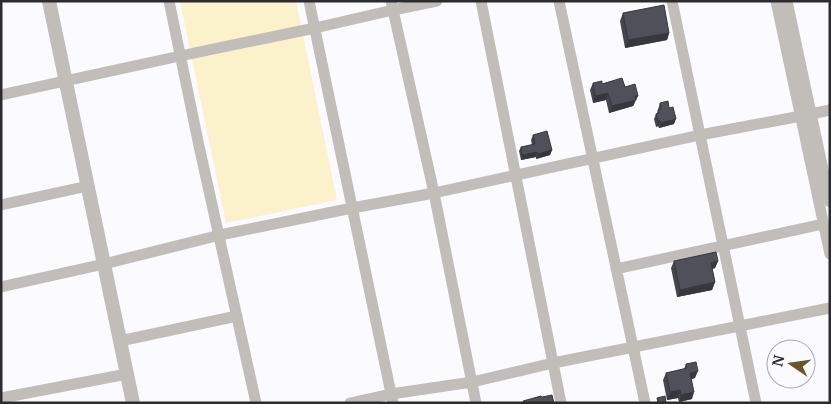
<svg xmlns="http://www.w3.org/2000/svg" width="831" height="404" font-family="Merriweather,serif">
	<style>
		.sand { fill: #fbf1cb }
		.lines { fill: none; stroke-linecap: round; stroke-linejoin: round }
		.minor { stroke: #c1beb9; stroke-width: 11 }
		.tertiary { stroke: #c1beb9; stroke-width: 14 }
		.wall { fill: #44454d }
		.shaded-wall { fill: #37383e }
		.building { fill: #4f5059; stroke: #37383e }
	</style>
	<rect width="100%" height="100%" fill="#fafaff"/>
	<path class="sand" d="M 180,1 L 296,1 L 337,200 L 226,223 Z"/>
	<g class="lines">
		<path class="minor" d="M 169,1 L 199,146 L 256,403
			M 309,1 L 393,403
			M 391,1 L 434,193 L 476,403
			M 481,1 L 561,403
			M 559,1 L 645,403
			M 672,1 L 756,403
			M 776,1 L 830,254
			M 787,1 L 830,202
			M 1,95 L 180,56 L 315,28 L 393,10 L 437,1
			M 811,114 L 830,110
			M 1,205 L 88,186
			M 616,269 L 823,224
			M 1,287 L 104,264 L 220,235 L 352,208 L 434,193 L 700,135 L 801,116
			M 120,341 L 237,316
			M 1,398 L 127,374
			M 350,403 L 391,394 L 472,382 L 553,363 L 830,308"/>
		<path class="tertiary" d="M 49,1 L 133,403"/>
	</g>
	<path class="wall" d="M 623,13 L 669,33 L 667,40 L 625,48 L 620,21 Z
		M 593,83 L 625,87 L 635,102 L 633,106 L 609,113 L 606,100 L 593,103 L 590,90 Z
		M 660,103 L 674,124 L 659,128 L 658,126 L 656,127 L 654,119 L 656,114 L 657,113 Z
		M 533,135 L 552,150 L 550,155 L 536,159 L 536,157 L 521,160 L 519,151 L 521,147 L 532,145 L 531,140 Z
		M 674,261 L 718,261 L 715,268 L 712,269 L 715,282 L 712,290 L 677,297 L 671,268 Z
		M 686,364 L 695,378 L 692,379 L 692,399 L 679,402 L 678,398 L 667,400 L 663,380 L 666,373 L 684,369 Z"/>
	<path class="shaded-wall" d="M 669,33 L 667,40 L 625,48 L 628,40 Z
		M 608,93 L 606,100 L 593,103 L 595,96 Z
		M 635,96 L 638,96 L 633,106 L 609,113 L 612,106 Z
		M 676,119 L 674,124 L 659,128 L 661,123 Z
		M 658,121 L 660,121 L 658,126 L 656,127 Z
		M 552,150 L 550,155 L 536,159 L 538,154 Z
		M 537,152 L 536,157 L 521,160 L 522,155 Z
		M 718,261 L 715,268 L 708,270 L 711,263 Z
		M 715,282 L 712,290 L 677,297 L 680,290 Z
		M 698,371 L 695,378 L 687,380 L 690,373 Z
		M 680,390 L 678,398 L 667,400 L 670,392 Z
		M 694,392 L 692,399 L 679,402 L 681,395 Z"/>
	<path class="building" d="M 664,5 L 669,33 L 628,40 L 623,13 Z
		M 622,78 L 625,87 L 635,84 L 638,96 L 635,96 L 636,100 L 612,106 L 608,93 L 595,96 L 593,83 L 602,81 L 602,84 Z
		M 668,101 L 669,108 L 673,107 L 676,119 L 661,123 L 660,121 L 658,121 L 656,114 L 659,113 L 658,110 L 661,109 L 660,103 Z
		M 547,131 L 552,150 L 538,154 L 537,152 L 522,155 L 521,147 L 535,144 L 533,135 Z
		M 716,252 L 718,261 L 711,263 L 715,282 L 680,290 L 674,261 Z
		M 696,362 L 698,371 L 690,373 L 694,392 L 681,395 L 680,390 L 670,392 L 666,373 L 687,368 L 686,364 Z
		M 552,395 L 554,403 L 524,403 L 523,401 L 541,396 L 542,397 Z
		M 665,396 L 666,403 L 658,403 L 657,398 Z"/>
	<rect width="831" height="404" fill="none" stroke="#2b2b30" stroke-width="5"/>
	<g transform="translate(791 364) rotate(283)"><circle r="24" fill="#fafaff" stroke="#a7a7ac"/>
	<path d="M0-4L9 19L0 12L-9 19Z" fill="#685624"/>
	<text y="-8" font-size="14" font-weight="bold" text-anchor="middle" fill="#2b2b30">N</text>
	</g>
</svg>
